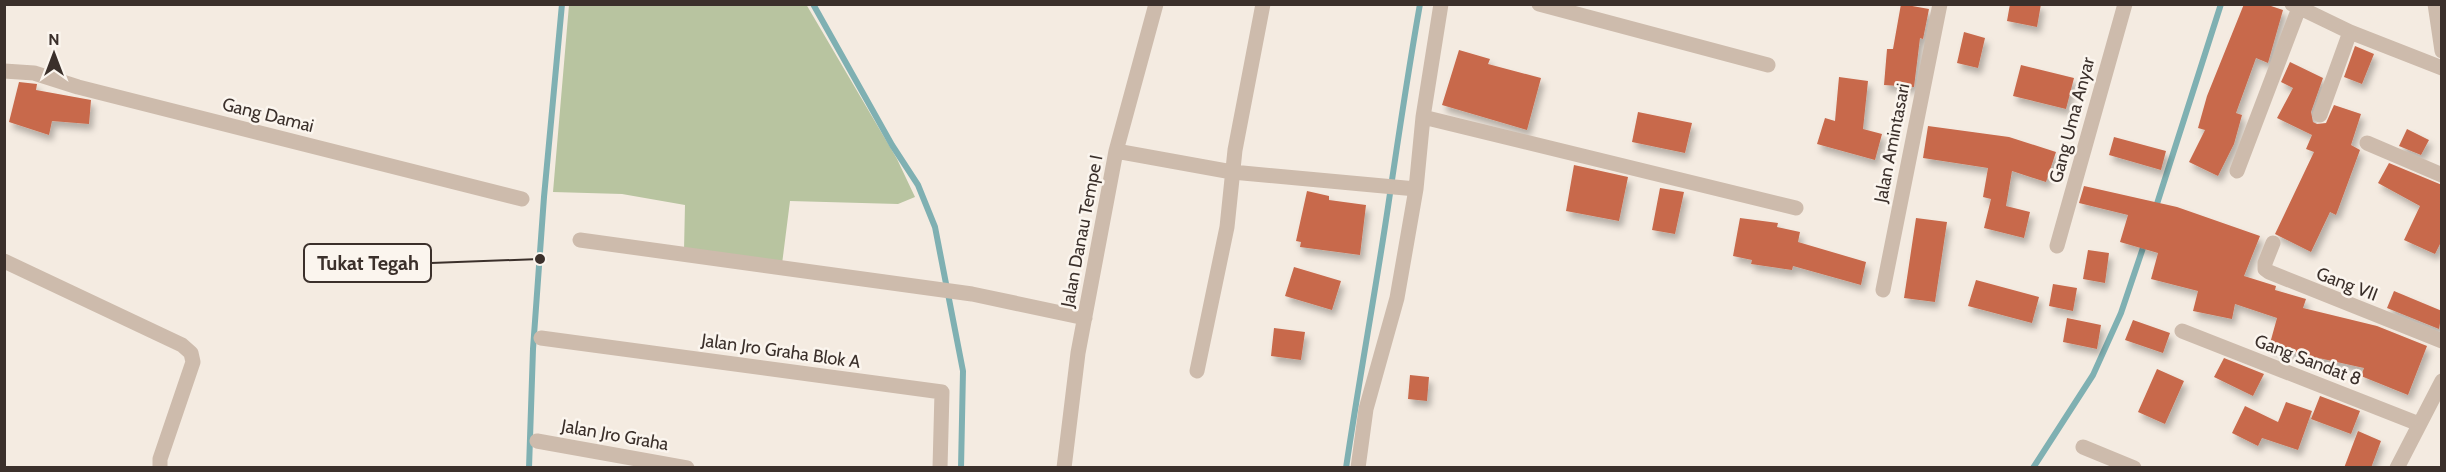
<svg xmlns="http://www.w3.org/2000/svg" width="2446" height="472" font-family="Cabin,sans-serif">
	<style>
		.green { fill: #b8c4a0 }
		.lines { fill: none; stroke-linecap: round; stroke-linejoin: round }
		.stream { stroke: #7fb0b2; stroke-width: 6 }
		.building { fill: #c8694b; filter: url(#shadow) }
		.minor { stroke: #cdbbac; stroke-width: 15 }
		.labels { text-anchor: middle; stroke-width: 5; stroke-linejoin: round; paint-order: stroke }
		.street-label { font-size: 18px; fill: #3b302b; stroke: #fbf5ee }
		.leader { fill: none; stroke: #3b302b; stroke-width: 2 }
		.callout-dot { fill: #3b302b; stroke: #fbf5ee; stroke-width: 2 }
		.callout { fill: #fbf5ee; stroke: #3b302b; stroke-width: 2 }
		.callout-label { font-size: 20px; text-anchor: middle; font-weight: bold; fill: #3b302b }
	</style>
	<defs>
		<filter id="shadow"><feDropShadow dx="3.5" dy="6" stdDeviation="3" flood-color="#0004"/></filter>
	</defs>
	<rect width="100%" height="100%" fill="#f4ebe1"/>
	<path class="green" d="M 806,4 L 897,159 L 915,197 L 898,204 L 790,201 L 782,264 L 684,250 L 685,205 L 622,194 L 553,192 L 569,5 Z"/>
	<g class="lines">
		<path class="stream" d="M 813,4 L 892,145 L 918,185 L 935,227 L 963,371 L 961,468
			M 2155,210 L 2221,4
			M 529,468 L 533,349 L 544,197 L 562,4
			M 1346,468 C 1359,380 1375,294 1388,207 C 1398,139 1408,72 1420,4
			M 2033,468 L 2093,375 L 2121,313 L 2145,242"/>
	</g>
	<path class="building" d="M 1901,4 L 1929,9 L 1923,39 L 1920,38 L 1914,87 L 1884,85 L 1887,49 L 1893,49 Z
		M 2010,4 L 2041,4 L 2037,27 L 2007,21 Z
		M 2244,4 L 2265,4 L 2283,10 L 2268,63 L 2256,58 L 2236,113 L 2242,115 L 2234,144 L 2218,176 L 2189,162 L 2205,130 L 2198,128 L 2207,96 Z
		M 1964,32 L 1985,38 L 1978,68 L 1957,63 Z
		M 2355,46 L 2374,54 L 2362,84 L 2344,77 Z
		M 1459,50 L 1490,59 L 1488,64 L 1541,78 L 1527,130 L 1442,105 Z
		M 2290,62 L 2323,78 L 2311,112 L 2313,122 L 2317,124 L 2326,123 L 2334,105 L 2361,114 L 2351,145 L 2360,150 L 2336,215 L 2330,212 L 2311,252 L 2275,234 L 2314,152 L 2306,149 L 2312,135 L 2277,118 L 2293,88 L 2281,82 Z
		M 2021,65 L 2074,78 L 2066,109 L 2013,96 Z
		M 1839,77 L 1868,81 L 1863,129 L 1882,134 L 1875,160 L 1817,144 L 1825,118 L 1835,121 Z
		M 19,82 L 37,84 L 36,90 L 91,100 L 89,124 L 52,121 L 49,135 L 9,122 Z
		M 1638,112 L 1692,123 L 1685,153 L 1632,142 Z
		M 1928,126 L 2009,137 L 2056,152 L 2046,182 L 2012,171 L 2006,206 L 2030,212 L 2024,238 L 1984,228 L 1991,199 L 1983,197 L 1988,168 L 1923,158 Z
		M 2407,129 L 2429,140 L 2421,155 L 2399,146 Z
		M 2114,137 L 2166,151 L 2161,170 L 2109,155 Z
		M 2389,163 L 2442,185 L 2442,240 L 2435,254 L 2404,240 L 2420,206 L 2378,183 Z
		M 1574,165 L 1628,177 L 1619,221 L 1566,211 Z
		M 2084,186 L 2177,207 L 2260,236 L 2244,276 L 2276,286 L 2275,290 L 2306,299 L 2303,308 L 2377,326 L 2427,346 L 2408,395 L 2361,376 L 2364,368 L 2269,347 L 2277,318 L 2235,304 L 2232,319 L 2193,311 L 2198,291 L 2151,279 L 2158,253 L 2120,242 L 2128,215 L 2079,203 Z
		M 1660,188 L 1684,192 L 1675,234 L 1652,230 Z
		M 1307,191 L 1329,196 L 1329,200 L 1366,205 L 1360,255 L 1300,247 L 1301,242 L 1296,241 Z
		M 1740,218 L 1778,223 L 1777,227 L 1800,232 L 1798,242 L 1866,262 L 1861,285 L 1793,266 L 1792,270 L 1751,264 L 1752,260 L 1733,256 Z
		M 1916,218 L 1947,222 L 1935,302 L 1904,298 Z
		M 2088,250 L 2109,253 L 2105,283 L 2083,279 Z
		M 1294,267 L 1341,281 L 1332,310 L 1285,296 Z
		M 1976,280 L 2039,297 L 2032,323 L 1968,306 Z
		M 2053,284 L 2077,288 L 2073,311 L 2049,306 Z
		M 2394,291 L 2442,311 L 2439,329 L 2387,308 Z
		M 2067,318 L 2101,325 L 2097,349 L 2063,342 Z
		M 2133,320 L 2170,333 L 2163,353 L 2125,340 Z
		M 1274,328 L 1305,332 L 1301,360 L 1271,356 Z
		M 2224,358 L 2264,374 L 2253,396 L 2214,377 Z
		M 2157,369 L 2184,381 L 2165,424 L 2138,412 Z
		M 1410,375 L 1429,377 L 1427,401 L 1408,399 Z
		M 2320,396 L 2360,411 L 2351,434 L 2311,419 Z
		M 2286,402 L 2312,411 L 2298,450 L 2262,438 L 2258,446 L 2232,433 L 2245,406 L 2278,422 Z
		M 2358,431 L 2381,441 L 2371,468 L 2344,468 Z"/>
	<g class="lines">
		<path class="minor" d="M 1539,4 L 1768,65
			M 2292,4 L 2350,32 L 2442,68
			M 2435,4 L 2442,51
			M 4,71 L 34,73 L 78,87 L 522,199
			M 2320,115 L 2350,32
			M 1423,117 L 1796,208
			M 2367,143 L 2442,175
			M 1116,151 L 1232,172 L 1416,189
			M 2237,171 L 2299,8
			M 580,240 L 972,294 L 1085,318
			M 2273,243 L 2265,263 L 2265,269 L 2269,272 L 2442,341
			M 2057,246 L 2125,4
			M 4,261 L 182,345 L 191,353 L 193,362 L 160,459 L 160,468
			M 1883,290 L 1940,4
			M 2182,331 L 2419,424
			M 541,338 L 942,392 L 940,468
			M 1197,371 L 1227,227 L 1235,150 L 1263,4
			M 537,441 L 687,468
			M 2083,447 L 2134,468
			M 1064,468 L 1078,353 L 1116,151 L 1156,4
			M 1358,468 L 1366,409 L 1397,298 L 1416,189 L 1423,117 L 1441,4
			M 2397,468 L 2442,381"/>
	</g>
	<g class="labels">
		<g class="street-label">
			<text transform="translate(268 115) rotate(14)" y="6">Gang Damai</text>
			<text transform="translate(2072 120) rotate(-75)" y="6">Gang Uma Anyar</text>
			<text transform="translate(1892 143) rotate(-79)" y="6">Jalan Amintasari</text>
			<text transform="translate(1082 231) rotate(-79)" y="6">Jalan Danau Tempe I</text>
			<text transform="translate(2347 284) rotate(21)" y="6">Gang VII</text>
			<text transform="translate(781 351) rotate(8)" y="6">Jalan Jro Graha Blok A</text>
			<text transform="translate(2308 360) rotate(21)" y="6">Gang Sandat 8</text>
			<text transform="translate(615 435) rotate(10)" y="6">Jalan Jro Graha</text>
		</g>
	</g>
	<path class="leader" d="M540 259L431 263"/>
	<circle class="callout-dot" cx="540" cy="259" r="6"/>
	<rect class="callout" x="304" y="244" width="127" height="38" rx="6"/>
	<g class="callout-label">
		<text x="368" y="270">Tukat Tegah</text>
	</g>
	<rect width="2446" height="472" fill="none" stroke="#3b302b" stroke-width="12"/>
	<g transform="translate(54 54)" stroke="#fbf5ee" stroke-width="4.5" paint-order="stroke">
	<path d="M0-4.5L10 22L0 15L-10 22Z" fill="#3b302b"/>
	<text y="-9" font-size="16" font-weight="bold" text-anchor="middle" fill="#3b302b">N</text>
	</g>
</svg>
